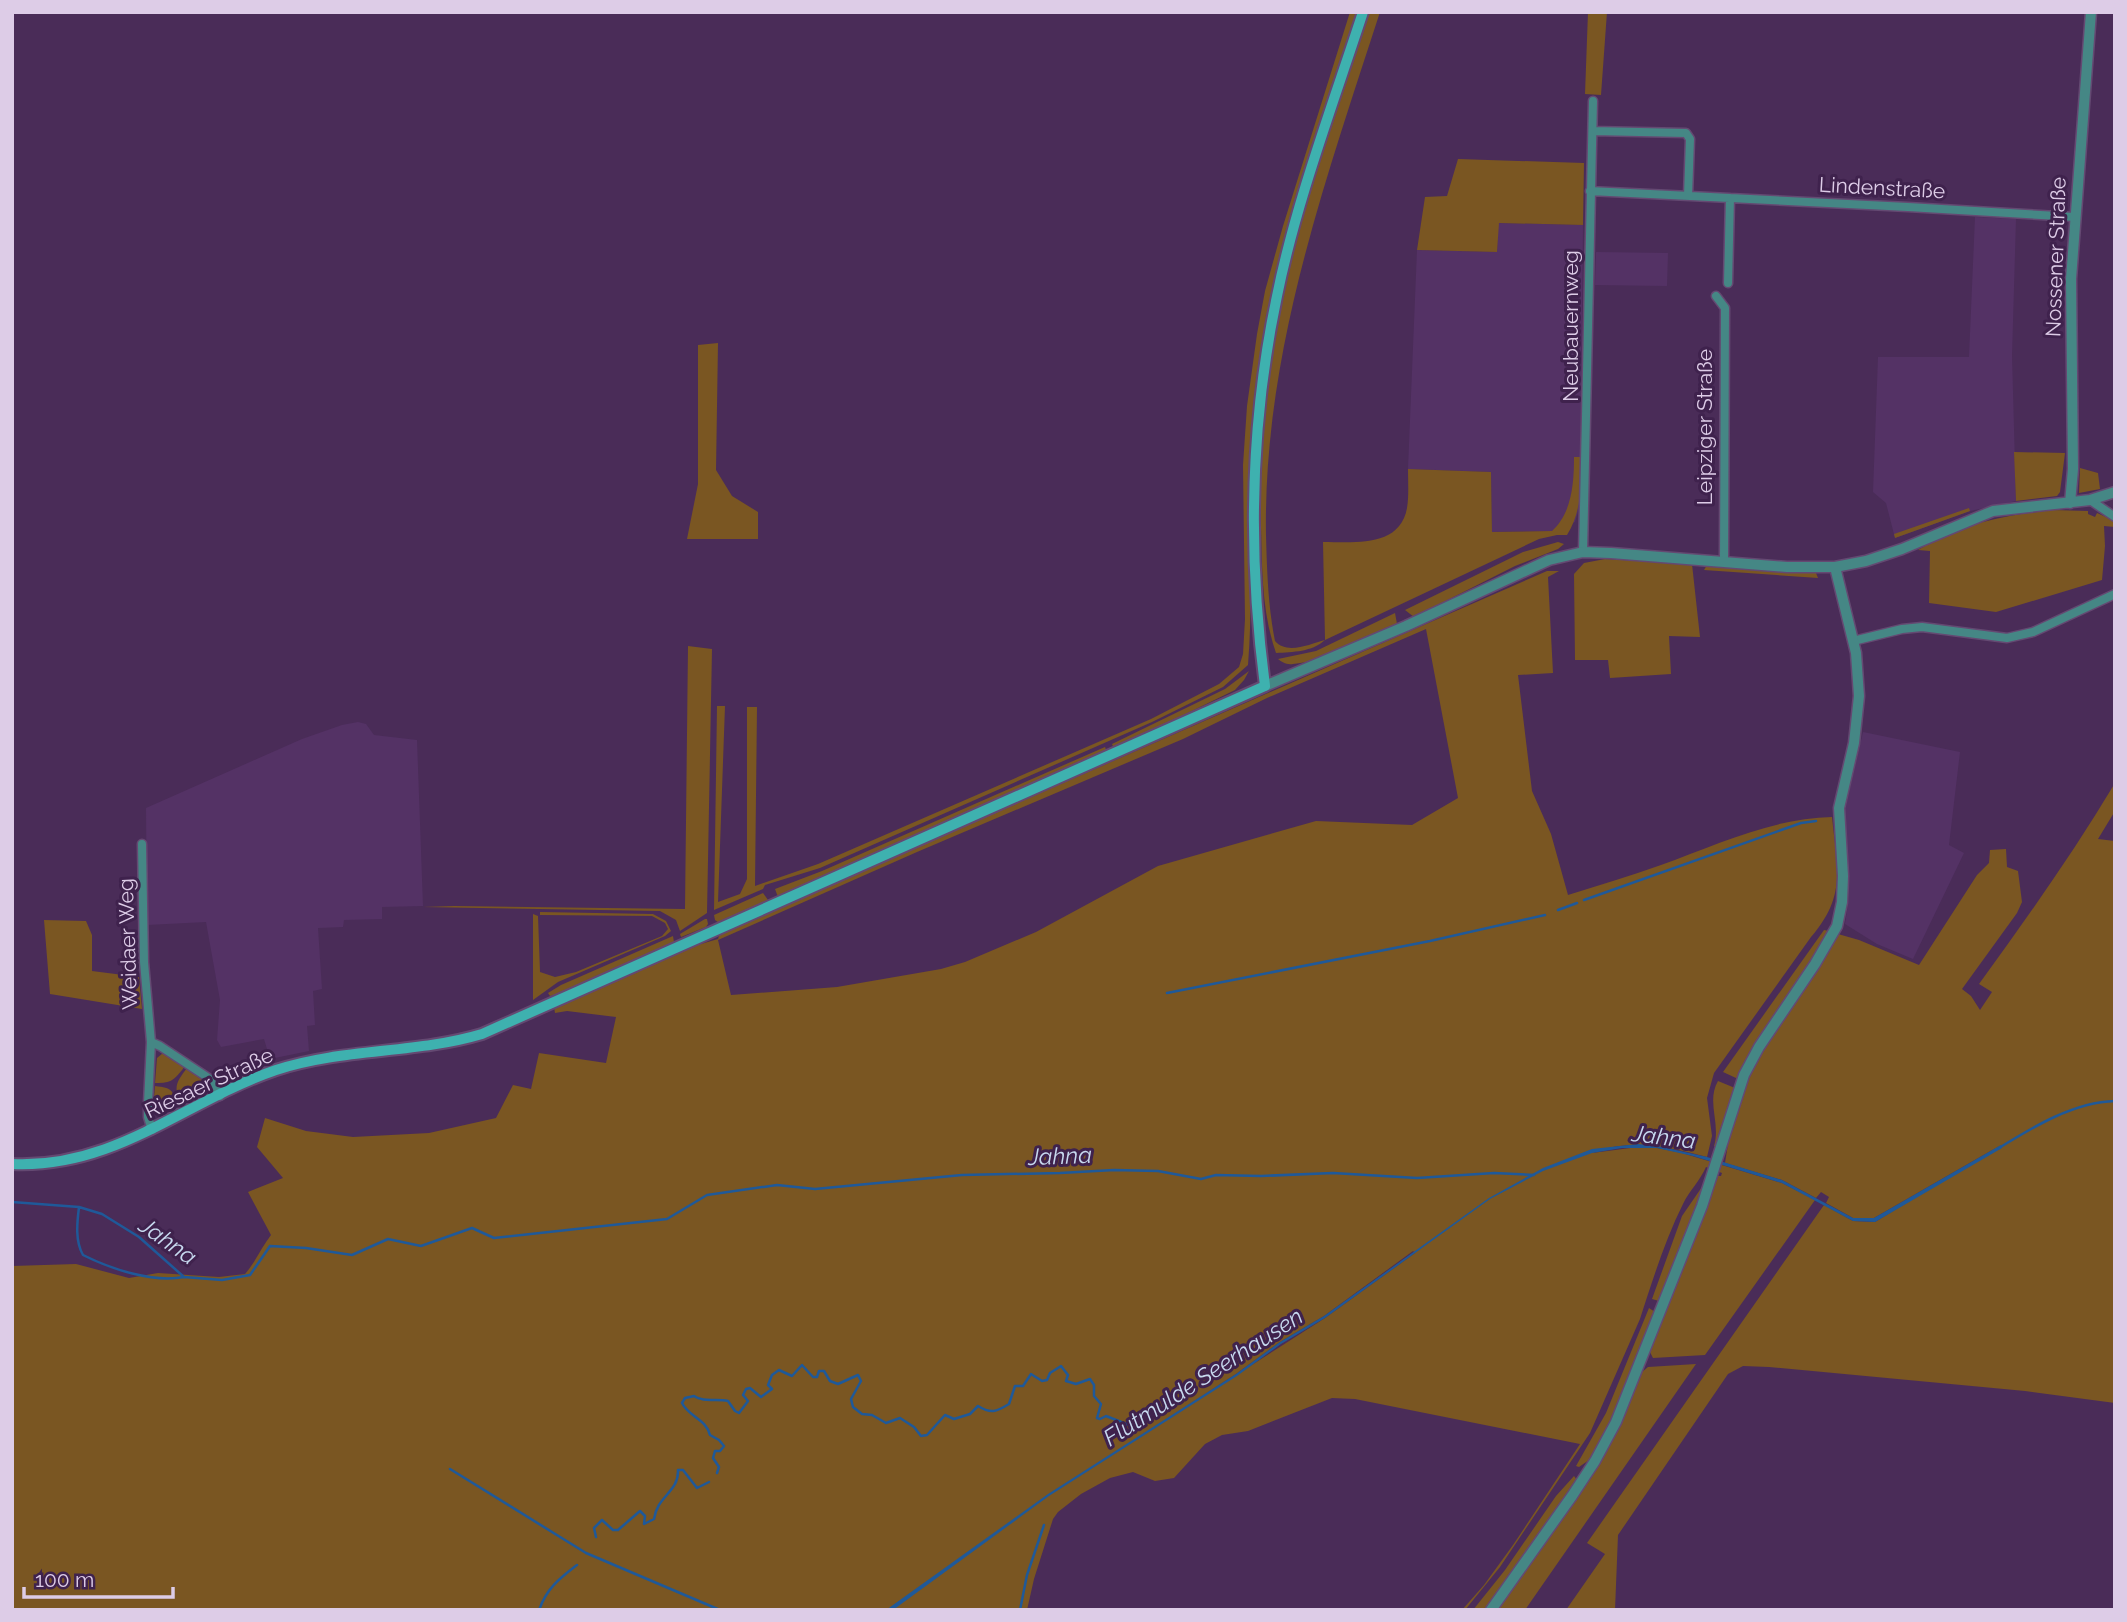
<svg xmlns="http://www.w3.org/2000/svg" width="2127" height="1622" font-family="Raleway,sans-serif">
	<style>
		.built { fill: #543265 }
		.green { fill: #7a5622; fill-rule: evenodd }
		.water { fill: #1f5999 }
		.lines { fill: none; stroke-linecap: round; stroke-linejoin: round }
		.stream { stroke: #1f5999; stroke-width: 2.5 }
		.minor-casing { stroke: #644972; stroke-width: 11 }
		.tertiary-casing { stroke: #644972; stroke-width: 13 }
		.secondary-casing { stroke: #644972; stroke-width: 14 }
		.minor { stroke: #458785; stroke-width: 8 }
		.tertiary { stroke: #458785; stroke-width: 10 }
		.secondary { stroke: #3eb1af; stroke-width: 10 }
		.labels { text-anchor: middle; stroke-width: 6; stroke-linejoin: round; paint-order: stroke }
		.street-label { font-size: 21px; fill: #ddcce7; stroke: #3f224d }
		.water-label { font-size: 23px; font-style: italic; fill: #c7d9ef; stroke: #3f224d }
	</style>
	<rect width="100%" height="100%" fill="#4a2c58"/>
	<path class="built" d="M 1975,217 L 2016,219 L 2012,356 L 2016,501 L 1970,511 L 1895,538 L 1886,503 L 1873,492 L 1878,357 L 1969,357 Z
		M 1498,223 L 1583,225 L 1580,505 L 1575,522 L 1552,531 L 1492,532 L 1491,472 L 1408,469 L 1417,250 L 1497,252 Z
		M 1596,252 L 1668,253 L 1667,286 L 1595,285 Z
		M 358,722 L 366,724 L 374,735 L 417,740 L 423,906 L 382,907 L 382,919 L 344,920 L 343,927 L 318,928 L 322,989 L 313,991 L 315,1025 L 307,1026 L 309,1051 L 270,1059 L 264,1039 L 221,1047 L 217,1040 L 220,1000 L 206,922 L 147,925 L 146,808 L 302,739 L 342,725 Z
		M 1863,732 L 1960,752 L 1949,845 L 1964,853 L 1913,959 L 1877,944 L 1845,924 L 1849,897 L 1844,814 Z"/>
	<path class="green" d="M 1350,12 L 1357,12 C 1314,141 1268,271 1254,406 C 1245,492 1255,579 1248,665 L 1223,687 L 1152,722 L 820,868 L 765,885 L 763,889 L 714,910 L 717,706 L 725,706 L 718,902 L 740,894 L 747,879 L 747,707 L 757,707 L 755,886 L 818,864 L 1151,719 L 1219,684 L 1239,667 L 1243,654 L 1245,619 L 1243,465 L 1247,406 L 1257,334 L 1265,291 L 1283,226 Z
		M 1368,12 L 1380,12 C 1325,182 1263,354 1266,535 C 1267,571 1268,606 1275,641 C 1287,655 1310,644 1325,640 L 1323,542 C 1353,542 1400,548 1407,508 C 1409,496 1408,482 1408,469 L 1491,472 L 1492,532 L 1552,531 C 1572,513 1574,483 1574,457 L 1582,457 C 1581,485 1582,511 1567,535 L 1557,535 L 1539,539 L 1325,640 C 1312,652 1293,652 1276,653 C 1262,613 1262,570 1261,528 C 1259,450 1267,372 1283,296 C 1304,200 1338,106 1368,12 Z
		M 1588,12 L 1607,12 L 1601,95 L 1585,94 Z
		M 1458,159 L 1584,163 L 1583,225 L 1499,223 L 1497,252 L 1417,250 L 1425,197 L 1447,196 Z
		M 718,343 L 716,470 L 732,496 L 758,512 L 758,539 L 687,539 L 698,484 L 698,345 Z
		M 2014,452 L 2065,453 L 2060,492 L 2057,496 L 2016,501 Z
		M 2080,468 L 2098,473 L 2100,489 L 2079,493 Z
		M 1969,508 L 1970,511 L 1895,538 L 1894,534 Z
		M 2053,510 L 2088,511 L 2088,514 L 2095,517 L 2097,513 L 2115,521 L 2115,527 L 2104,526 L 2105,546 L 2102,580 L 1996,612 L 1929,603 L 1930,551 L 1918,550 C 1964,523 2001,516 2053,510 Z
		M 1558,542 L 1564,544 L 1558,549 L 1515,566 L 1414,617 L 1405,610 L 1523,552 Z
		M 1605,559 L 1692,564 L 1700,637 L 1669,636 L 1671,674 L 1610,678 L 1608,660 L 1575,660 L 1574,574 L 1584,563 Z
		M 1707,565 L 1816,573 L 1818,578 L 1704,570 Z
		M 1547,571 L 1559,571 L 1548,577 L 1553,673 L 1518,675 L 1532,791 L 1551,834 L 1568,895 C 1599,885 1630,876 1661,865 C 1716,845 1773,818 1832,817 C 1837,868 1847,895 1811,937 L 1714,1073 L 1707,1098 L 1712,1136 L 1707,1157 C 1669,1147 1631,1138 1592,1153 L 1638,1147 L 1657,1148 L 1682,1153 L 1782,1183 L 1815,1200 L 1705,1355 L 1653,1358 L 1650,1352 L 1718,1176 L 1721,1176 L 1722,1173 L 1706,1167 C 1700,1181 1689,1191 1683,1204 C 1665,1240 1652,1282 1640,1319 L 1590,1433 L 1500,1567 L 1465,1610 L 1462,1610 L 1484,1585 L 1513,1545 L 1580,1444 L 1355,1399 L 1332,1398 L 1248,1431 L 1222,1435 L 1205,1444 L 1174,1478 L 1155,1481 L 1133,1472 L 1110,1478 L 1081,1494 L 1058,1512 L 1053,1519 L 1034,1579 L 1027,1610 L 12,1610 L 12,1266 L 76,1264 L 129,1278 L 158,1273 L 219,1277 L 245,1274 C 256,1261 261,1248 271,1235 L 248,1192 L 283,1178 L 257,1147 L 265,1118 L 306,1131 L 353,1137 L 429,1133 L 496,1118 L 513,1085 L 531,1089 L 539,1053 L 606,1063 L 616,1017 L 567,1011 L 555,1013 L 554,1007 L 677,951 L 718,939 L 720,933 ZM 1426,629 L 1458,798 L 1412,825 L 1316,821 L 1158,866 L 1036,932 L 965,962 L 941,969 L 837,987 L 731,995 L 718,940 L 917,852 L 1183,739 L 1267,698 ZM 1413,1251 L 1415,1253 L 1325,1318 L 1048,1496 L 1236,1374 L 1280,1342 L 1324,1316 Z
		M 1395,613 L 1397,624 C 1369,637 1323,662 1293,664 C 1286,665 1282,662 1278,659 L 1316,651 Z
		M 688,646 L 712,649 L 707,913 L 680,931 L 676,920 L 660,911 L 423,907 L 454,906 L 685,909 Z
		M 1249,671 L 1244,680 L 1235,690 L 1114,749 L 1112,744 L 1225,689 Z
		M 1105,747 L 1107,752 L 778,897 L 775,889 L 822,871 Z
		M 2115,783 L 2115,811 L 2098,839 L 2115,841 L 2115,1403 L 2025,1391 L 1769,1367 L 1743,1366 L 1728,1374 L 1618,1535 L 1615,1610 L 1566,1610 L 1605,1554 L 1587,1543 L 1824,1205 L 1853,1221 L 1875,1222 L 2001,1145 L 1874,1218 L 1853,1218 L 1826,1203 L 1829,1197 L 1821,1192 L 1816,1198 L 1782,1180 L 1725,1163 L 1730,1131 L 1748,1079 L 1763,1049 L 1819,967 L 1838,934 L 1859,940 L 1919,965 L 1977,875 L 1989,863 L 1990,850 L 2006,849 L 2007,867 L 2018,871 L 2022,902 L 2017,913 L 1962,989 L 1971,996 L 1980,1010 L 1992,992 L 1979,984 C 2027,918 2073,853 2115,783 Z
		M 763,893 L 768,900 L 719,923 L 715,920 L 714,915 Z
		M 540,912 L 653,914 L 666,921 L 671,931 L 665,936 L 558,982 L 533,1000 L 533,914 L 538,916 L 540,972 L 555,977 L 576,972 L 662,936 L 668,929 L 665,923 L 652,916 L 540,915 Z
		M 705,919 L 707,919 L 708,924 L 706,927 L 681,937 L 680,934 Z
		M 44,920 L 86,921 L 92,935 L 92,971 L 139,977 L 142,1009 L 50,994 Z
		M 1824,930 L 1829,931 L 1740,1076 L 1736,1078 L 1723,1072 Z
		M 673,936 L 674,942 L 555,995 L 550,996 L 548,993 L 561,985 Z
		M 163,1053 L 166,1053 L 185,1066 C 176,1078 172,1084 155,1083 L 157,1058 Z
		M 188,1067 C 197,1074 205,1078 206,1090 L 181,1105 C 173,1087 176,1082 188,1067 Z
		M 1718,1081 L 1735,1088 L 1717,1146 L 1714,1146 C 1721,1123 1706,1102 1718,1081 Z
		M 155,1086 C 173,1088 172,1090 178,1106 L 158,1116 L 153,1110 Z
		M 1707,1172 L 1705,1185 L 1659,1301 L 1652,1299 L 1682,1216 L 1704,1184 Z
		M 1649,1308 L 1655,1312 L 1612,1420 L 1592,1458 L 1579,1467 L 1576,1466 L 1606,1413 Z
		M 1696,1364 L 1525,1610 L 1496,1610 L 1515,1586 L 1602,1458 L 1642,1372 L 1648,1367 Z
		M 1574,1476 L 1577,1480 L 1500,1593 L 1486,1610 L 1473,1610 L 1505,1570 L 1556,1496 Z"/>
	<path class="water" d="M 1638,1144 L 1658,1146 L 1707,1157 L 1782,1180 L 1853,1218 L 1874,1218 L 2001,1145 L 2002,1148 L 1875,1222 L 1853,1221 L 1782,1183 L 1693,1156 L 1657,1148 L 1622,1148 L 1592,1153 L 1543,1171 L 1490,1199 L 1325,1318 L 1281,1344 L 1237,1376 L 1049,1496 L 893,1610 L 886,1610 L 1048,1494 L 1236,1374 L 1280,1342 L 1324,1316 L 1489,1198 L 1543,1168 L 1592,1149 Z"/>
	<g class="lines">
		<path class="stream" d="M 1584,900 L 1801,823 L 1816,821
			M 1558,910 L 1577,903
			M 1167,993 L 1430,941 L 1545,915
			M 1999,1148 C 2033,1127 2074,1102 2115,1101
			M 12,1202 L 79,1207 L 102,1214 L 139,1237 L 184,1277 L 222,1280 L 250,1275 L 270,1246 L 306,1248 L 352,1255 L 388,1239 L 421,1246 L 472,1228 L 494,1238 L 667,1219 L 707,1195 L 777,1185 L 815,1189 L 962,1175 L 1060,1173 L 1114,1170 L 1158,1171 L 1201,1179 L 1216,1175 L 1261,1176 L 1333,1173 L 1417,1178 L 1494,1173 L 1534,1175
			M 79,1207 C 77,1223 75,1241 83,1255 C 111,1269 153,1283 184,1277
			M 450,1469 L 586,1553 L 720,1610
			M 717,1473 L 719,1467 L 713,1458 L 715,1451 L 720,1451 L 724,1446 L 719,1440 L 710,1435 C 706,1419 689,1417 682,1403 L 685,1398 L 694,1396 C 704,1403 716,1398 728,1401 L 735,1411 L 739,1413 L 748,1401 L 743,1395 L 746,1389 L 750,1388 L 761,1397 L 772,1389 L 768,1385 L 772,1375 L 779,1370 L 792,1376 L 802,1365 L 813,1377 L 817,1377 L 819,1371 L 824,1371 L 830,1381 L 838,1384 L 858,1375 L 861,1381 L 851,1399 L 853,1407 L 862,1414 L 872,1415 L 886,1423 L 900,1418 L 914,1427 L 921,1436 L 927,1435 L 945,1415 L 954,1419 L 970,1414 L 978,1406 C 991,1414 996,1412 1009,1404 L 1015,1386 L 1023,1386 L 1031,1374 L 1042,1381 L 1047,1380 L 1050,1373 L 1061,1366 L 1068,1375 L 1066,1381 L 1076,1384 L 1090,1379 L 1094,1385 L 1094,1396 L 1101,1404 L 1097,1418 L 1100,1419 L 1106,1416 L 1129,1425
			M 596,1537 L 594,1528 L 602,1520 L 613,1530 L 618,1530 L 640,1511 L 645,1516 L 644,1524 L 654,1519 C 657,1496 679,1492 678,1470 L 683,1470 L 697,1488 L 709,1482
			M 539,1610 C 547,1588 559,1579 577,1565
			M 1020,1610 L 1027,1575 L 1044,1525"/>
		<defs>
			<path id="minor" d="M 1593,131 L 1686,133 L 1690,139 L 1688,196
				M 1590,191 L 1908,207 L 2075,217
				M 1728,283 L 1730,198
				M 1716,296 L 1725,308 L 1724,562
				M 2090,500 L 2115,517
				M 1583,552 L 1593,101
				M 1853,641 L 1902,629 L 1922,627 L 2007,638 L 2033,632 L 2115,594
				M 142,844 L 144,962 L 151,1042 L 148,1103 L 148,1117 L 152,1130
				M 151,1042 L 160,1046 L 204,1075 L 210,1079 L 220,1096"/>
			<path id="tertiary" d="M 2070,503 L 2073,469 L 2071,279 L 2091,12
				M 1265,686 L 1406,626 L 1549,560 L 1583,552 L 1611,553 L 1787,567 L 1835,567 L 1866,561 L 1902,549 L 1993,511 L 2090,500 L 2115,492
				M 1491,1610 L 1572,1496 L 1595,1461 L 1616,1422 L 1702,1206 L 1744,1075 L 1759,1047 L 1815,964 L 1837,926 L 1842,902 L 1843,876 L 1839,808 L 1854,743 L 1859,696 L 1856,653 L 1835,567"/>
			<path id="secondary" d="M 12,1164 C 115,1169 185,1101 276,1070 C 343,1048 415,1054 482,1034 L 1265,686 C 1248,557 1250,423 1277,296 C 1296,202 1333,104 1363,12"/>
		</defs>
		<use href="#minor" class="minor-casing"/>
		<use href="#tertiary" class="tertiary-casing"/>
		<use href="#secondary" class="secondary-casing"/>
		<use href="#minor" class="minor"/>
		<use href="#tertiary" class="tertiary"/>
		<use href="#secondary" class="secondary"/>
	</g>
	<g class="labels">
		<g class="street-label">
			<text transform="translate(1882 188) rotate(3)" y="7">Lindenstraße</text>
			<text transform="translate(2056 257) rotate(-88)" y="7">Nossener Straße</text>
			<text transform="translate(1571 326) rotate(-90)" y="7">Neubauernweg</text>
			<text transform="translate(1705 427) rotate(-90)" y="7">Leipziger Straße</text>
			<text transform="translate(128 944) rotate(-92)" y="7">Weidaer Weg</text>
			<text transform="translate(209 1083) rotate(-25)" y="7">Riesaer Straße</text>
		</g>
		<g class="water-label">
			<text transform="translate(1664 1137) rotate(7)" y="8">Jahna</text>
			<text transform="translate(1060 1156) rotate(-2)" y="8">Jahna</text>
			<text transform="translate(168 1241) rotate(35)" y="8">Jahna</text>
			<text transform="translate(1203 1377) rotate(-33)" y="8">Flutmulde Seerhausen</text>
		</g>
	</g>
	<rect width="2127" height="1622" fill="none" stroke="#ddcce7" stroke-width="28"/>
	<path d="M24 1587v10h149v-10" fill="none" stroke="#ddcce7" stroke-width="3.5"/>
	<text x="35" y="1587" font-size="21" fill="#ddcce7" stroke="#3f224d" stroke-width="5" paint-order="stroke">100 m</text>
</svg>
